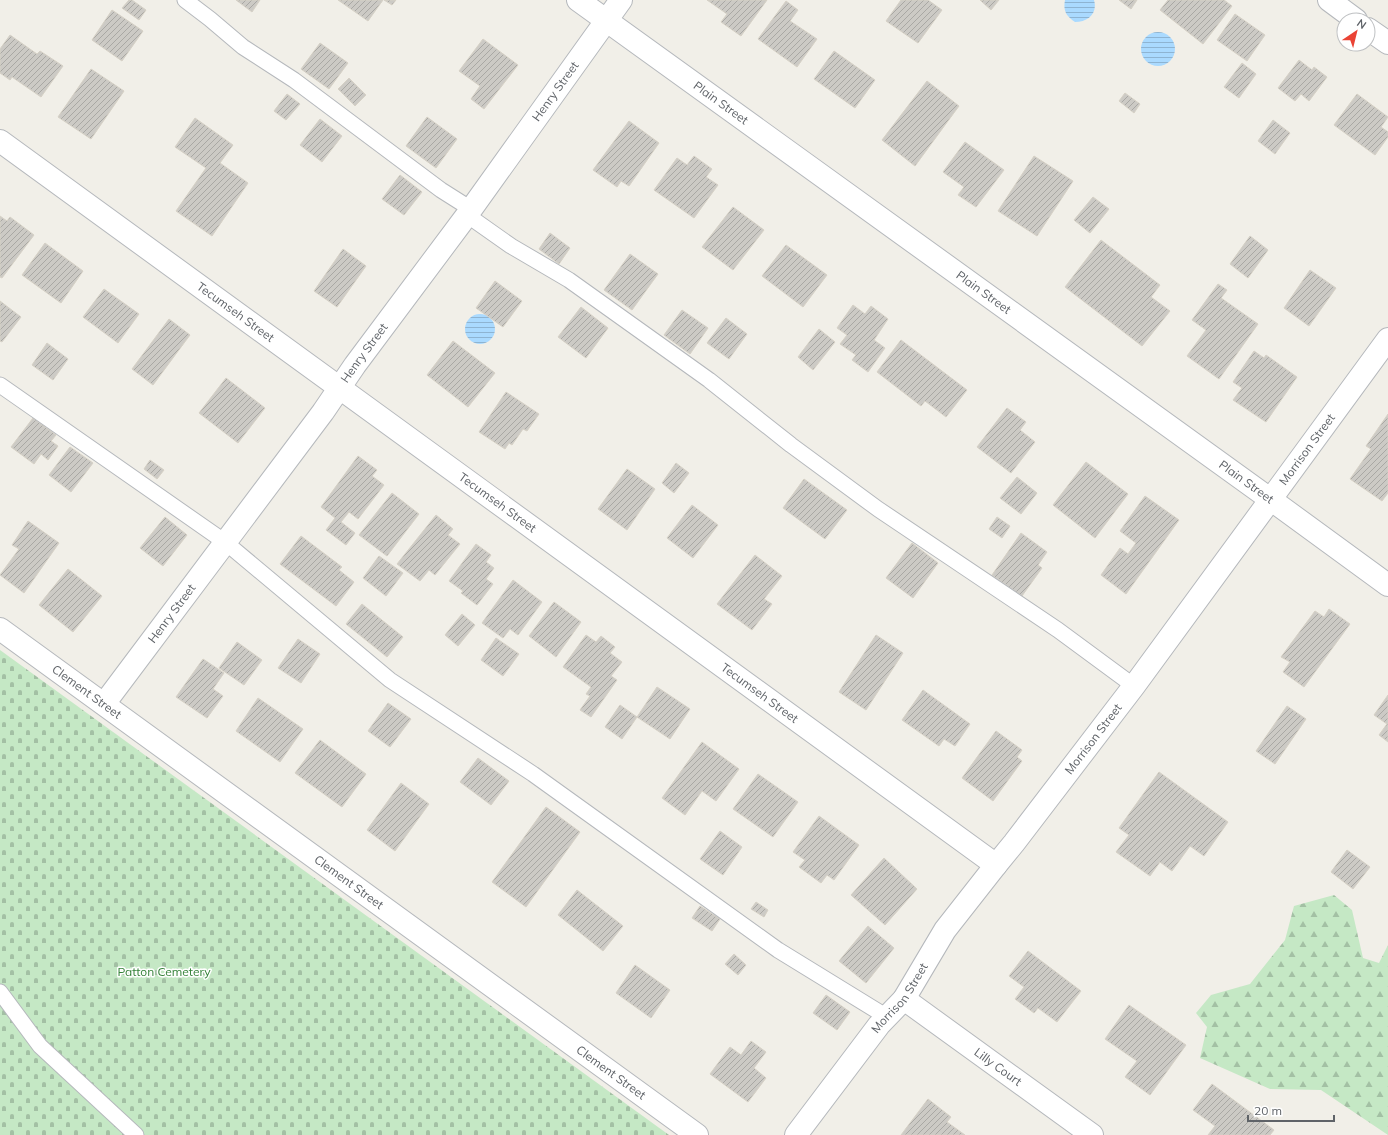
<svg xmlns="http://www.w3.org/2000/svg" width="1388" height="1135" font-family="Mulish,sans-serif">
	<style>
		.forest { fill: url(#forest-firs) }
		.cemetery { fill: url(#cemetery-stones) }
		.water { fill: url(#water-rules) }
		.building { fill: url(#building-hatch); stroke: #d6d1c6 }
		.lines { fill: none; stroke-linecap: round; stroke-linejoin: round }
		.lane-casing { stroke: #b5b8bc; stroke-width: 17 }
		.street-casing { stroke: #b5b8bc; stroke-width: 24 }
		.lane { stroke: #fff; stroke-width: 15 }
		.street { stroke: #fff; stroke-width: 22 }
		.labels { text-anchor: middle; stroke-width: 3; stroke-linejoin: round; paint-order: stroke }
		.street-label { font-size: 12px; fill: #5f6368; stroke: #fff }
		.park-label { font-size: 12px; fill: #348238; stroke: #fff }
	</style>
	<defs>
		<pattern id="forest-firs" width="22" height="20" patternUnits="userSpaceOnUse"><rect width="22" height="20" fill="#c5e8c5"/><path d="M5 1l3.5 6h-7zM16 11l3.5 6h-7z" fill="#a3c0a4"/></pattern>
		<pattern id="cemetery-stones" width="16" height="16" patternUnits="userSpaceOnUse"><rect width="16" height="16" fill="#c5e8c5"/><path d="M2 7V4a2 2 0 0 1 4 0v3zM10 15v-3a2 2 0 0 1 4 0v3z" fill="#a3c0a4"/></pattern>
		<pattern id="water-rules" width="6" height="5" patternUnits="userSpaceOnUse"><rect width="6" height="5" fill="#aadaff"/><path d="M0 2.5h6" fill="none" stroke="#8eb4d2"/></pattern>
		<pattern id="building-hatch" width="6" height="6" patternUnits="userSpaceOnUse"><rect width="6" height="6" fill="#cccac5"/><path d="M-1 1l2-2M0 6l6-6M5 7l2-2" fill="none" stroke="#a9a8a4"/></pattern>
	</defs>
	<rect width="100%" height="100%" fill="#f1efe8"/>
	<path class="forest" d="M 1334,895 L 1352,910 L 1363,958 L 1379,963 L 1388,945 L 1388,1135 L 1321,1090 L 1270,1089 L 1200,1058 L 1207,1027 L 1196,1013 L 1211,995 L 1250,984 L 1285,940 L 1294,906 Z"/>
	<path class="cemetery" d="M 0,650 L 669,1135 L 0,1135 Z"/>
	<path class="water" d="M 1065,0 L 1094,0 C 1098,13 1088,22 1075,22 C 1066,16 1063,11 1065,0 Z
		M1141 49a17 17 0 1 1 34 0a17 17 0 1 1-34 0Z
		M465 329a15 15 0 1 1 30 0a15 15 0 1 1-30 0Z"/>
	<path class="building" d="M 129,0 L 132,0 L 146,10 L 139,20 L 122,8 Z
		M 236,0 L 260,0 L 252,12 Z
		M 338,0 L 383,0 L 368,21 Z
		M 384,0 L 396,0 L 392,5 Z
		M 707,0 L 767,0 L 741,36 L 721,22 L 727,14 Z
		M 901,0 L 928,0 L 942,10 L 918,43 L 886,21 Z
		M 980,0 L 999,0 L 991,10 Z
		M 1119,0 L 1137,0 L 1131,9 Z
		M 1168,0 L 1224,0 L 1232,6 L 1203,44 L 1160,10 Z
		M 786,1 L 798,10 L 790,21 L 817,39 L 797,67 L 758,39 Z
		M 112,10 L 143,31 L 122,61 L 92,40 Z
		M 1235,14 L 1265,35 L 1247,61 L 1217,40 Z
		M 10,35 L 37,54 L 40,51 L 63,66 L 41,97 L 12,77 L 10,80 L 0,73 L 0,49 Z
		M 483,39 L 518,65 L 484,109 L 471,99 L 480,86 L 459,71 Z
		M 320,43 L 348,63 L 329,89 L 301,69 Z
		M 834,51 L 875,80 L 855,108 L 814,79 Z
		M 1299,60 L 1312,70 L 1314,67 L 1327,77 L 1309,101 L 1301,94 L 1295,101 L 1278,88 Z
		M 1242,63 L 1256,74 L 1239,98 L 1224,87 Z
		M 91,69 L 124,91 L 91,139 L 58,117 Z
		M 349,78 L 366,95 L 355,106 L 338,89 Z
		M 927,81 L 959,106 L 915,166 L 882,140 Z
		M 1125,93 L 1140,104 L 1134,113 L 1119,101 Z
		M 287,94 L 300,104 L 286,120 L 274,111 Z
		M 1357,94 L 1388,117 L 1381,127 L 1388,132 L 1388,137 L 1375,155 L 1334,125 Z
		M 427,117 L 457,139 L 436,168 L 406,146 Z
		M 195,118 L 233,145 L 220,163 L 248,183 L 212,236 L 176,211 L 206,168 L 175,147 Z
		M 320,119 L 342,136 L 322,162 L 300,145 Z
		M 1273,120 L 1290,133 L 1275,154 L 1258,141 Z
		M 629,121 L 659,143 L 629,186 L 621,181 L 617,187 L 593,170 Z
		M 965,142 L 1004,170 L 976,207 L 958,195 L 964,187 L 943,172 Z
		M 694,156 L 712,169 L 706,177 L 718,185 L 694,218 L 654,190 L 677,158 L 687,165 Z
		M 1034,156 L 1073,181 L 1037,236 L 998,211 Z
		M 400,175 L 422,192 L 404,215 L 382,199 Z
		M 1093,197 L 1109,209 L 1090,233 L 1074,220 Z
		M 733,207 L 764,230 L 733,270 L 702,247 Z
		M 0,216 L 7,221 L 10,217 L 34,235 L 2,278 L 0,277 Z
		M 550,233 L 570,248 L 559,264 L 539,249 Z
		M 1250,236 L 1268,250 L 1248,278 L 1230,264 Z
		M 1101,240 L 1160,285 L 1151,297 L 1170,311 L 1142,346 L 1065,287 Z
		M 45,243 L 83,271 L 61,303 L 22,275 Z
		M 786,245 L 827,275 L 803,307 L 762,276 Z
		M 343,249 L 366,266 L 337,307 L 314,291 Z
		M 630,254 L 658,274 L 632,310 L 604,290 Z
		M 1310,270 L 1336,288 L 1309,326 L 1284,308 Z
		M 495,281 L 522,301 L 503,327 L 476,308 Z
		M 1218,284 L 1227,290 L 1221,298 L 1258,324 L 1219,379 L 1187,356 L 1206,330 L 1192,320 Z
		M 104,289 L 139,314 L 118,343 L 83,317 Z
		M 0,301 L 21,317 L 2,342 L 0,341 Z
		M 853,305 L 865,314 L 871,306 L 888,319 L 874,340 L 885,348 L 868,372 L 852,360 L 856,355 L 840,344 L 847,335 L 837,328 Z
		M 581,307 L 608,328 L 586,358 L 558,337 Z
		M 682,310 L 708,328 L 690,354 L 664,335 Z
		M 726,318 L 747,334 L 729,359 L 707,343 Z
		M 169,319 L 190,335 L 153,385 L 132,369 Z
		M 819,329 L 835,342 L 813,370 L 798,357 Z
		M 901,340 L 967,390 L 946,417 L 925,401 L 921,406 L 877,372 Z
		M 453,341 L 495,373 L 468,407 L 427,375 Z
		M 47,343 L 68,359 L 53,380 L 32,365 Z
		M 1254,351 L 1264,358 L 1266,355 L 1297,377 L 1266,422 L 1233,400 L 1242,388 L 1233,382 Z
		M 226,378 L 265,408 L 238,443 L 199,413 Z
		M 506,392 L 539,414 L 527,431 L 523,429 L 512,445 L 509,443 L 505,449 L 479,432 Z
		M 1007,408 L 1026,422 L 1020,430 L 1035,442 L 1011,473 L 977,447 Z
		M 1388,414 L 1388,493 L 1382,501 L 1350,479 L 1371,449 L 1366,446 Z
		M 33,418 L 56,435 L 51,441 L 58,446 L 48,460 L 41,454 L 34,464 L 11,447 Z
		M 70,447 L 93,463 L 71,492 L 49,475 Z
		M 358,456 L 377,470 L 372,476 L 384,485 L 358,519 L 349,512 L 341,522 L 355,533 L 346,545 L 326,530 L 335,518 L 321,507 Z
		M 150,460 L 164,470 L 157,479 L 144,469 Z
		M 1086,462 L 1128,494 L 1095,538 L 1053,505 Z
		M 676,463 L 689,473 L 674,493 L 662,483 Z
		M 627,469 L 655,489 L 627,530 L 598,509 Z
		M 1017,477 L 1037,493 L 1021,514 L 1000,498 Z
		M 804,479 L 847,510 L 825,539 L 783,508 Z
		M 392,493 L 419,514 L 387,556 L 359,535 Z
		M 1145,496 L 1179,520 L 1126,594 L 1101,575 L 1120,548 L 1128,554 L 1136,543 L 1120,531 Z
		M 692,505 L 718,525 L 693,558 L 667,538 Z
		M 436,515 L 453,529 L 448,535 L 460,544 L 435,575 L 429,570 L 420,581 L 397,564 Z
		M 165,517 L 187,535 L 163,566 L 140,548 Z
		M 997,517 L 1010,526 L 1002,538 L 989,529 Z
		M 28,521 L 59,543 L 24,593 L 0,575 L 19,549 L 12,545 Z
		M 1021,533 L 1047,552 L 1038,565 L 1042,568 L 1022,596 L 992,575 Z
		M 301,536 L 342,567 L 339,570 L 354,582 L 336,606 L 280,564 Z
		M 912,543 L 938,563 L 913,598 L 886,578 Z
		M 476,544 L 491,555 L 486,562 L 494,568 L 486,579 L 493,584 L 477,605 L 461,593 L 463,591 L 449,581 Z
		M 755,555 L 782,576 L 764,599 L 772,604 L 752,630 L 717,604 Z
		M 379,556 L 403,573 L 386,596 L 363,578 Z
		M 68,569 L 102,596 L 73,632 L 39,605 Z
		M 513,580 L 542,602 L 518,635 L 510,629 L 503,638 L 482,623 Z
		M 554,602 L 581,622 L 556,657 L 529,636 Z
		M 362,604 L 403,637 L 387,657 L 346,624 Z
		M 1329,609 L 1350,624 L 1304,687 L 1283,672 L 1290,662 L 1281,657 L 1315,611 L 1324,617 Z
		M 462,614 L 475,625 L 458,646 L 445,635 Z
		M 586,635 L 596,642 L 601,636 L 615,647 L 610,653 L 622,662 L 611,676 L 617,680 L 591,717 L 580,710 L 590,696 L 586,694 L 591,687 L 563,667 Z
		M 876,635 L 903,653 L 866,710 L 839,692 Z
		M 496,638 L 519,654 L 503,676 L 481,660 Z
		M 298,639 L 320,654 L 301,683 L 278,668 Z
		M 237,642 L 262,660 L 244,685 L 219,668 Z
		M 203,659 L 224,673 L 213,689 L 223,696 L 207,718 L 176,697 Z
		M 657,687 L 690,709 L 670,739 L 637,717 Z
		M 923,690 L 970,724 L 955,746 L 944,739 L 939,746 L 902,720 Z
		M 1388,695 L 1388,742 L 1379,735 L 1387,724 L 1374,715 Z
		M 258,698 L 303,729 L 280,762 L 236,731 Z
		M 388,703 L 411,719 L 390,747 L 368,731 Z
		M 620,705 L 637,717 L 622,739 L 605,727 Z
		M 1287,706 L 1306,719 L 1275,764 L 1256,751 Z
		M 996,731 L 1022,750 L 1017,757 L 1022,761 L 993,801 L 962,778 Z
		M 320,740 L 366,774 L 342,807 L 295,773 Z
		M 702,742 L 739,769 L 716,801 L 702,791 L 685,815 L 662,798 Z
		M 478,758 L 509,781 L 491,805 L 460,782 Z
		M 1159,772 L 1228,822 L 1204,856 L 1190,846 L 1172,871 L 1160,862 L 1150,876 L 1116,852 L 1129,835 L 1119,828 Z
		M 758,774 L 798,802 L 773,837 L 733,809 Z
		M 401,783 L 429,804 L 395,851 L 367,830 Z
		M 546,807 L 580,832 L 526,907 L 492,882 Z
		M 819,816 L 859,845 L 834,880 L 827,875 L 821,883 L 799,867 L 805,860 L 793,852 Z
		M 720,831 L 742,847 L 723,875 L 700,859 Z
		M 1347,850 L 1370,867 L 1353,889 L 1331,872 Z
		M 884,858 L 917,889 L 885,925 L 851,895 Z
		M 577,890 L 623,926 L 603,951 L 558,915 Z
		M 756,902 L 768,910 L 764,917 L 751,909 Z
		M 700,906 L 720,919 L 712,931 L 692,918 Z
		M 868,926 L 894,948 L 866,983 L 839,961 Z
		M 1028,951 L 1081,991 L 1057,1022 L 1038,1008 L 1034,1013 L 1015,999 L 1024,987 L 1009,976 Z
		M 734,954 L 746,965 L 738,975 L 725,964 Z
		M 635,965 L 670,990 L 651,1018 L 616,993 Z
		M 826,995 L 850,1012 L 837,1030 L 813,1013 Z
		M 1129,1005 L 1186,1045 L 1150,1095 L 1125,1077 L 1137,1061 L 1105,1039 Z
		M 751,1041 L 766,1052 L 754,1068 L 766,1078 L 748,1102 L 710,1074 L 730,1047 L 741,1055 Z
		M 1212,1084 L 1274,1130 L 1270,1135 L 1208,1135 L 1215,1126 L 1193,1110 Z
		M 928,1099 L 951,1117 L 947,1122 L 965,1135 L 901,1135 Z"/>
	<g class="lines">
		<defs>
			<path id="lane" d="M 185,0 L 210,19 L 243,47 L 294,80 L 441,190 L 471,209
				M 467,215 L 511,246 L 569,280 L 709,380 L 791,445 L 878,509 L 1058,630 L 1134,686
				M 0,385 L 225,542 L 390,680 L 533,774 L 778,950 L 887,1017
				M 0,992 L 40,1046 L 136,1135"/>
			<g id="street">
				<path id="s1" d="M 578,0 L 1270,499 L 1388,585"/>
				<path d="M 1329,0 L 1356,20"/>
				<path d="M 1368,29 L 1388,43"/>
				<path id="s2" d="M 0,141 L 996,865"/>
				<path id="s3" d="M 0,629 L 697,1135"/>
				<path id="s4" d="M 104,704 L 323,412 L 355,365 L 467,215 L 621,0"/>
				<path id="s5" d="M 904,999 L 1092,1135"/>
				<path id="s6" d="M 796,1135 L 879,1025 L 904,999 L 945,930 L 996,865 L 1014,843 L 1134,686 L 1388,339"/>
			</g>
		</defs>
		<use href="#lane" class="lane-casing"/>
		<use href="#street" class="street-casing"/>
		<use href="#lane" class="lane"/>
		<use href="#street" class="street"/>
	</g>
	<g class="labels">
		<g class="street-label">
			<text dy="4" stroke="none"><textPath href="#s4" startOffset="761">Henry Street</textPath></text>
			<text dy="4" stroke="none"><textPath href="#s1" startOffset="176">Plain Street</textPath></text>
			<text dy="4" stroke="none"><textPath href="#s1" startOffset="500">Plain Street</textPath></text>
			<text dy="4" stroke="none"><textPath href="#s2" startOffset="291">Tecumseh Street</textPath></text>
			<text dy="4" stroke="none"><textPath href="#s4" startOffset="437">Henry Street</textPath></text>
			<text dy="4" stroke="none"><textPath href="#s6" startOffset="856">Morrison Street</textPath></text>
			<text dy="4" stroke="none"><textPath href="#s1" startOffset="824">Plain Street</textPath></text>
			<text dy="4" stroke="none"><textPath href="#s2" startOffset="615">Tecumseh Street</textPath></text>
			<text dy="4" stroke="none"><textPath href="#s4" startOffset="113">Henry Street</textPath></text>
			<text dy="4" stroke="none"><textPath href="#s3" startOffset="107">Clement Street</textPath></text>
			<text dy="4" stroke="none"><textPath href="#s2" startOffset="939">Tecumseh Street</textPath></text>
			<text dy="4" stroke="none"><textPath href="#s6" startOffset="496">Morrison Street</textPath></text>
			<text dy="4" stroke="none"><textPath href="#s3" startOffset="431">Clement Street</textPath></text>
			<text dy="4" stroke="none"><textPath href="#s6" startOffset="172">Morrison Street</textPath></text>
			<text dy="4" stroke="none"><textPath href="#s5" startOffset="116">Lilly Court</textPath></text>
			<text dy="4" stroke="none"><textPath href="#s3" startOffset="755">Clement Street</textPath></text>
		</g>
		<g class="park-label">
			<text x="164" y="976">Patton Cemetery</text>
		</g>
	</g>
	<g transform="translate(1356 32) rotate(35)"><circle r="19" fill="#ffffff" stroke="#bfc1c3"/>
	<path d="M0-3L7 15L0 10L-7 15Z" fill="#ea4335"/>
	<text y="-6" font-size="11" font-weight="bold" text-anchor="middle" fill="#5f6368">N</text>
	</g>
	<path d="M1248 1115v6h86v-6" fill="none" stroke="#5f6368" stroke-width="2"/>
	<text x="1254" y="1115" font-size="12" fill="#5f6368" stroke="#ffffff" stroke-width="3" paint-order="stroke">20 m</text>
</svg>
